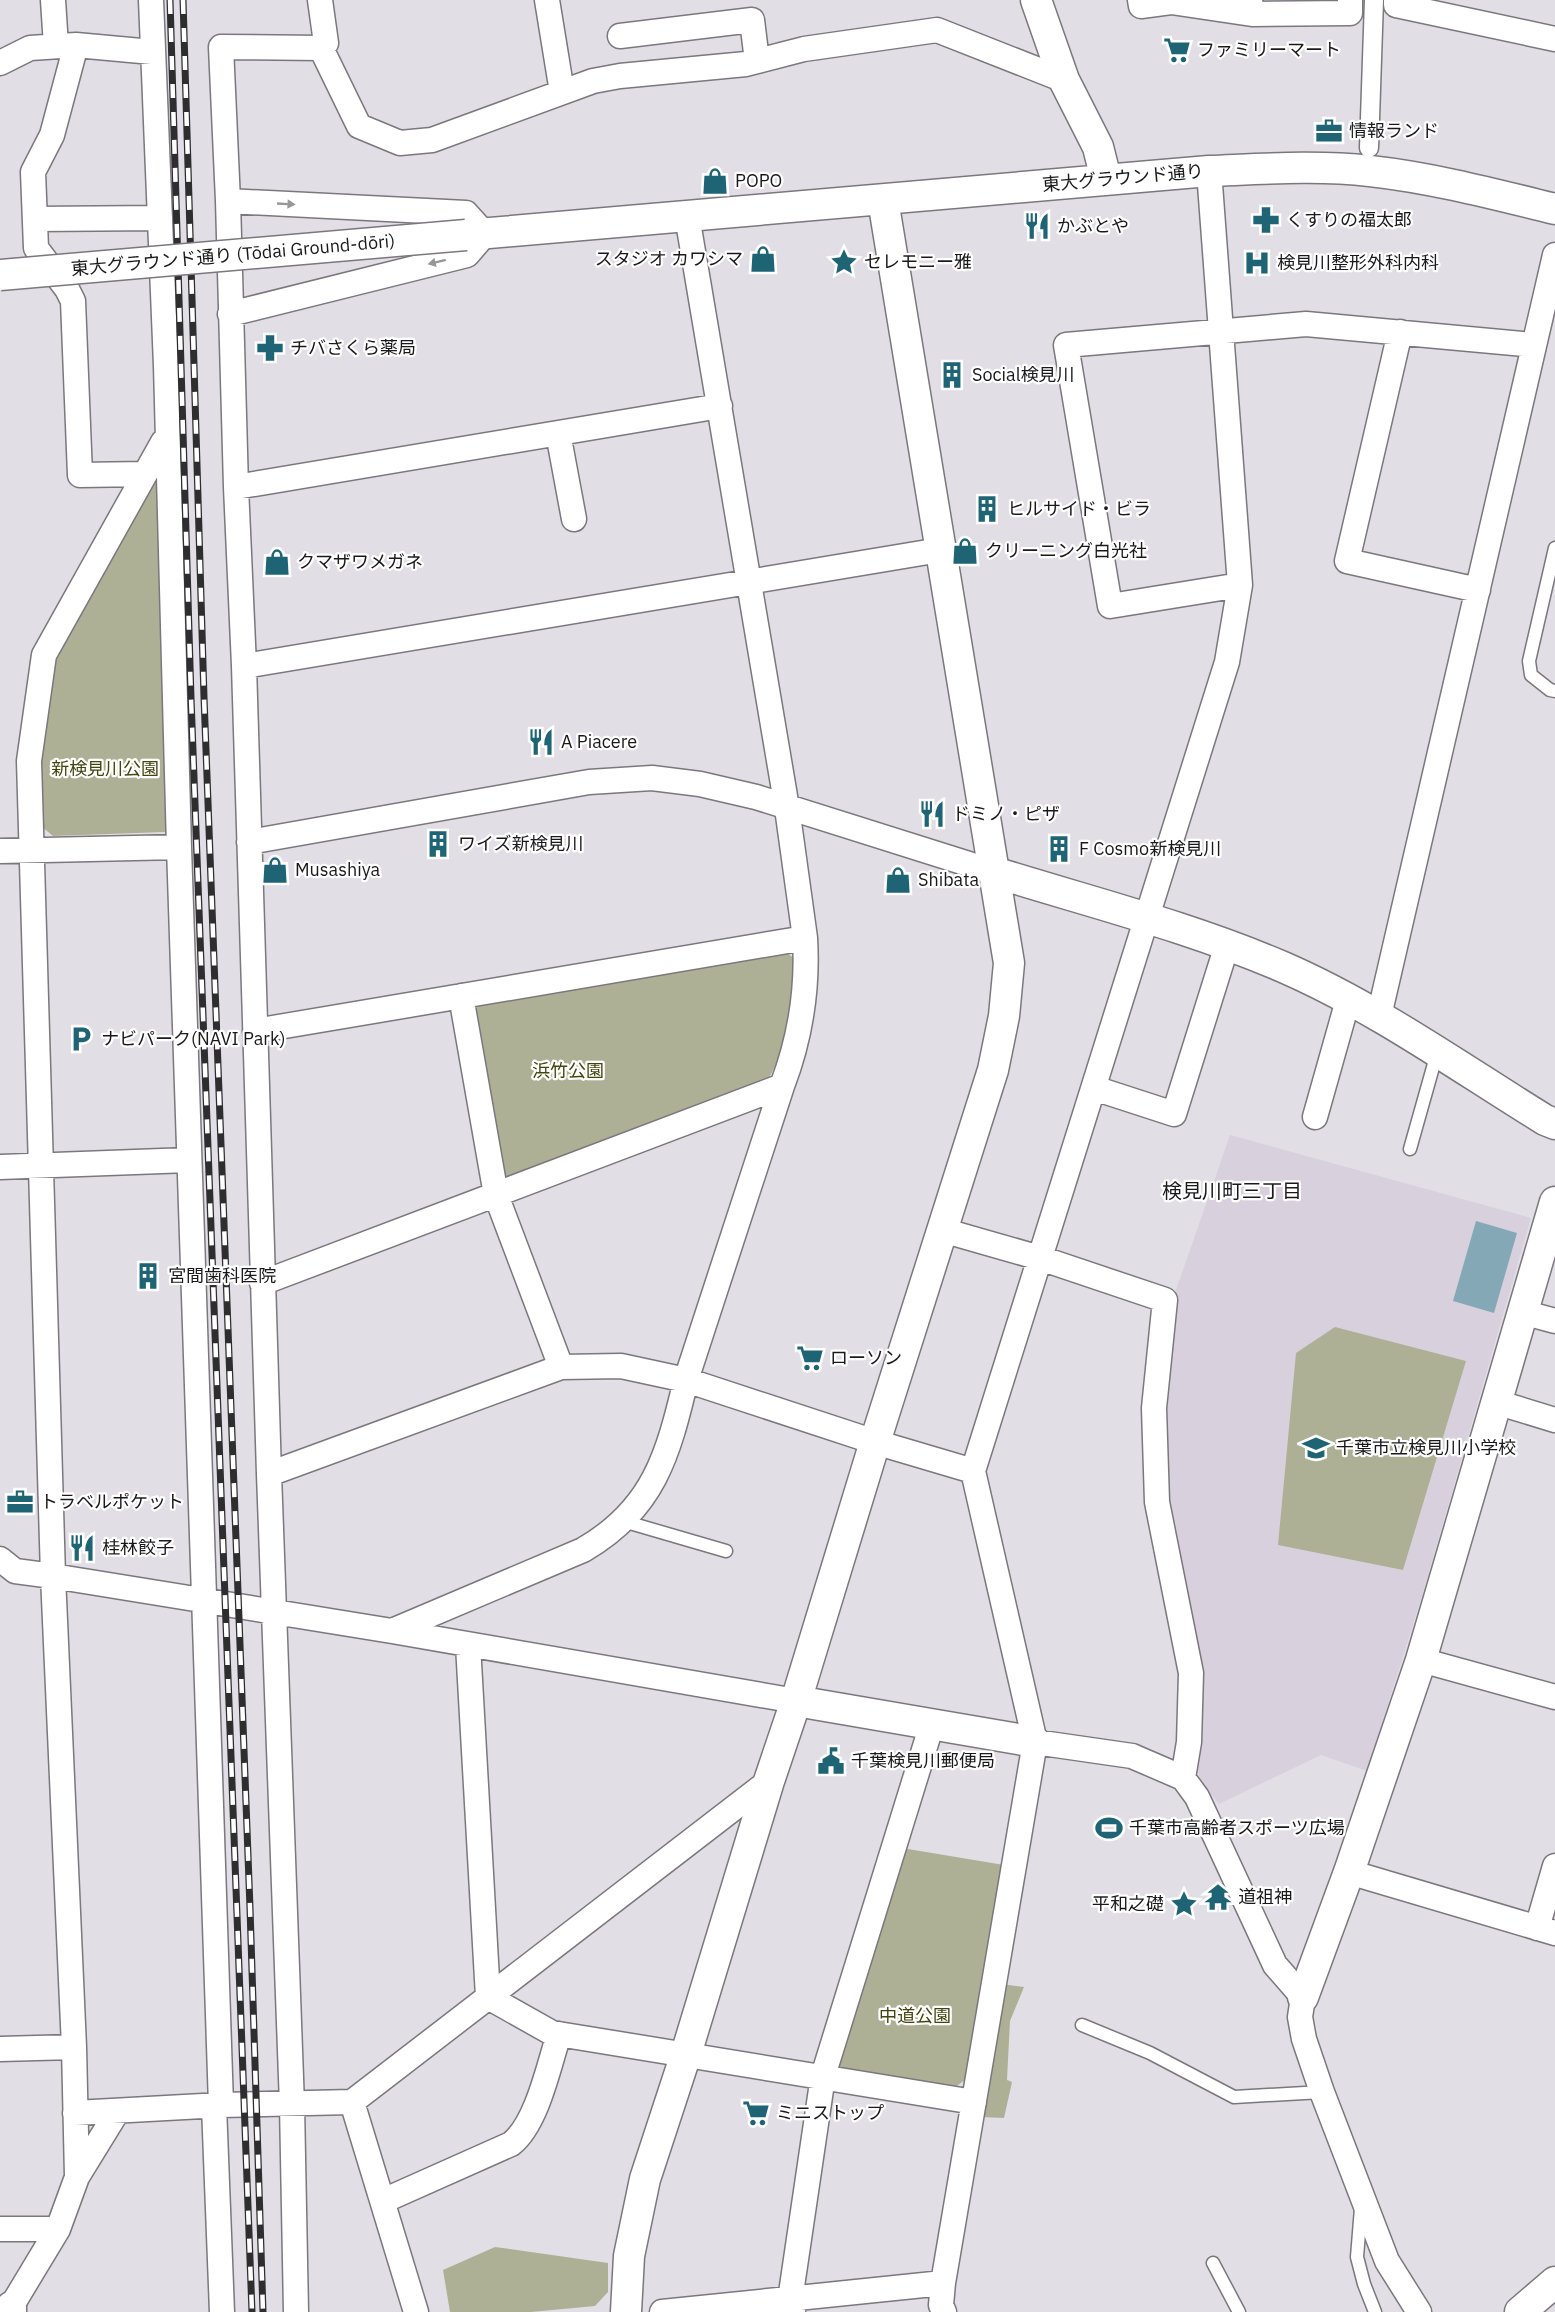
<svg xmlns="http://www.w3.org/2000/svg" width="1555" height="2312" font-family="'IBM Plex Sans','Noto Sans JP',sans-serif">
	<style>
		.built { fill: #d9d0dd }
		.green { fill: #aeb096 }
		.water { fill: #85a8b6 }
		.lines { fill: none; stroke-linecap: round; stroke-linejoin: round }
		.service-casing { stroke: #7b777d; stroke-width: 15 }
		.pedestrian-casing { stroke: #7b777d; stroke-width: 21 }
		.minor-casing { stroke: #7b777d; stroke-width: 27 }
		.tertiary-casing { stroke: #7b777d; stroke-width: 33 }
		.service { stroke: #fff; stroke-width: 12 }
		.pedestrian { stroke: #fff; stroke-width: 18 }
		.minor { stroke: #fff; stroke-width: 24 }
		.tertiary { stroke: #fff; stroke-width: 30 }
		.rail-casing { stroke: #2e2d2f; stroke-width: 7 }
		.rail { stroke: #fff; stroke-width: 4.5; stroke-dasharray: 14; stroke-linecap: butt }
		.tertiary-bridge-casing { stroke: #7b777d; stroke-width: 33; stroke-linecap: butt }
		.tertiary-bridge { stroke: #fff; stroke-width: 30 }
		.oneway { fill: #989798 }
		.labels { text-anchor: middle; stroke-width: 4.5; stroke-linejoin: round; paint-order: stroke }
		.poi-label { font-size: 18px; fill: #19181a; stroke: #fff; text-anchor: start }
		.street-label { font-size: 18px; fill: #19181a; stroke: #fff }
		.park-label { font-size: 18px; fill: #43450e; stroke: #fff }
		.neighbourhood-label { font-size: 20px; fill: #19181a; stroke: #fff }
	</style>
	<rect width="100%" height="100%" fill="#e2dee5"/>
	<path class="built" d="M 1230,1135 L 1531,1218 L 1422,1596 L 1367,1771 L 1321,1755 L 1219,1804 L 1200,1780 L 1196,1762 L 1202,1673 L 1190,1607 L 1187,1606 L 1167,1502 L 1167,1393 L 1175,1293 Z"/>
	<path class="green" d="M 150,483 L 160,484 L 172,823 L 165,832 L 53,836 L 41,826 L 40,778 L 46,695 L 57,655 Z
		M 784,951 L 798,961 C 793,1008 791,1041 766,1083 L 510,1180 L 500,1173 L 471,1013 L 478,1003 Z
		M 1335,1327 L 1466,1361 L 1403,1570 L 1278,1545 L 1296,1353 Z
		M 902,1848 L 1004,1865 L 969,2077 L 954,2088 L 841,2070 L 835,2060 Z
		M 1001,1984 L 1024,1987 L 1010,2021 L 1007,2080 L 1012,2082 L 1004,2118 L 981,2117 Z
		M 495,2247 L 608,2263 L 608,2292 L 595,2306 L 531,2312 L 450,2312 L 443,2270 Z"/>
	<path class="water" d="M 1476,1221 L 1517,1233 L 1494,1313 L 1453,1301 Z"/>
	<g class="lines">
		<defs>
			<path id="service" d="M 1555,548 L 1529,661 L 1531,675 L 1550,690 L 1555,691
				M 1410,1149 L 1437,1053
				M 623,1521 L 726,1551
				M 1082,2025 L 1150,2053 L 1234,2097 L 1322,2092
				M 1361,2208 L 1357,2257 L 1364,2284 L 1375,2312
				M 1213,2263 L 1239,2312"/>
			<path id="pedestrian" d="M 1369,148 L 1374,0"/>
			<path id="minor" d="M 53,0 L 56,46
				M 151,0 L 166,366 L 179,847 L 221,2105
				M 320,0 L 326,43 L 321,48
				M 547,0 L 562,92
				M 1140,0 L 1141,6 L 1171,2 L 1252,14
				M 1250,0 L 1252,14 L 1350,13 L 1350,0
				M 1396,0 L 1396,5 L 1555,39
				M 620,36 L 752,20 L 757,61
				M 76,45 L 52,135 L 33,172 L 36,248 L 67,289 L 73,301 L 80,475 L 144,474
				M 321,48 L 359,126 L 400,143 L 432,140 L 593,81 L 620,76 L 746,64 L 804,49 L 937,30 L 1064,80
				M 0,63 L 30,48 L 76,45 L 152,52
				M 228,201 L 466,213 L 485,234 L 467,255 L 230,314
				M 35,219 L 160,218
				M 1400,332 L 1347,561 L 1478,590
				M 558,433 L 574,519
				M 236,487 L 720,406
				M 1240,585 L 1110,606 L 1066,345 L 1306,324 L 1534,345
				M 244,666 L 940,550
				M 249,842 L 589,782 L 652,778 L 700,784 L 756,797 L 994,872
				M 0,851 L 179,847
				M 461,996 L 496,1195 L 561,1367
				M 1379,1016 L 1555,255
				M 255,1031 L 805,938
				M 1094,1088 L 1174,1114 L 1227,945
				M 1315,1117 L 1348,1000
				M 0,1167 L 189,1160
				M 942,1230 L 1040,1258 L 1165,1300 L 1154,1408 L 1157,1502 L 1191,1673 L 1189,1742 L 1183,1778
				M 262,1283 L 782,1086
				M 1522,1312 L 1555,1321
				M 1496,1402 L 1555,1420
				M 269,1474 L 561,1367 L 621,1366 L 686,1380 L 875,1442 L 973,1471
				M 0,1559 L 15,1571 L 53,1576 L 392,1631 L 796,1701
				M 392,1631 L 583,1550 C 654,1509 668,1455 686,1380 L 782,1086 C 800,1039 808,988 805,938 L 787,808 L 687,216
				M 468,1645 L 488,1997 L 552,2033 L 974,2102
				M 1421,1660 L 1555,1697
				M 1035,1742 L 1132,1756 L 1183,1778 L 1197,1797 L 1275,1965 L 1303,1997 L 1300,2017 L 1304,2039 L 1322,2092 L 1387,2261 L 1419,2312
				M 1349,1872 L 1555,1933
				M 1537,1928 L 1555,1866
				M 0,2049 L 74,2047
				M 352,2102 L 416,2312
				M 214,2106 L 222,2312
				M 75,2113 L 221,2105 L 352,2102 L 769,1781
				M 77,2177 L 117,2112
				M 383,2201 L 511,2144 C 537,2124 549,2065 559,2034
				M 0,2229 L 58,2229
				M 11,2307 L 58,2229 L 77,2177 L 74,2047 L 53,1576 L 29,761 L 44,655 L 163,442 L 168,439
				M 296,2312 L 292,2105 L 269,1474 L 244,666 L 236,487 L 228,201 L 221,47 L 321,48
				M 662,2312 L 943,2283
				M 793,2312 L 790,2300 L 823,2076 L 932,1724
				M 944,2312 L 941,2305 L 943,2283 L 1035,1742 L 973,1471 L 1227,662 L 1240,585 L 1209,171"/>
			<path id="tertiary" d="M 1036,0 L 1064,80 L 1098,147 L 1106,179
				M 466,235 L 1209,171 C 1262,169 1317,165 1370,171 C 1433,178 1494,194 1555,209
				M 994,872 C 1090,902 1190,927 1283,967 C 1375,1007 1459,1067 1545,1120 L 1555,1124
				M 796,1701 L 1035,1742
				M 1303,1997 L 1349,1872 L 1421,1660 L 1555,1202
				M 11,2312 L 11,2307
				M 626,2312 L 629,2256 L 645,2179 L 686,2054 L 769,1781 L 796,1701 L 875,1442 L 993,1070 L 1004,1016 L 1009,963 L 883,200
				M 1520,2312 L 1555,2282"/>
		</defs>
		<use href="#service" class="service-casing"/>
		<use href="#pedestrian" class="pedestrian-casing"/>
		<use href="#minor" class="minor-casing"/>
		<use href="#tertiary" class="tertiary-casing"/>
		<use href="#service" class="service"/>
		<use href="#pedestrian" class="pedestrian"/>
		<use href="#minor" class="minor"/>
		<use href="#tertiary" class="tertiary"/>
		<defs>
			<path id="rail" d="M 170,0 L 191,698 L 252,2312
				M 183,0 L 204,697 L 250,1908 L 263,2312"/>
		</defs>
		<use href="#rail" class="rail-casing"/>
		<use href="#rail" class="rail"/>
		<defs>
			<path id="tertiary-bridge" d="M 0,275 L 466,235"/>
		</defs>
		<use href="#tertiary-bridge" class="tertiary-bridge-casing"/>
		<use href="#tertiary-bridge" class="tertiary-bridge"/>
	</g>
	<defs><path id="oneway-solid" d="M-6-.8H1V-3.2L6.5 0L1 3.2V.8H-6Z" transform="scale(1.5)"/></defs>
	<g class="oneway">
		<use href="#oneway-solid" transform="translate(286 204) rotate(3)"/>
		<use href="#oneway-solid" transform="translate(437 262) rotate(166)"/>
	</g>
	<defs>
		<symbol id="supermarket-bare" viewBox="-9 -9 18 18"><path d="M-6-5.5h2.5l.6 2H6L4.5 2H-2.5L-4.4-4H-6ZM-1.5 3.2a1.3 1.3 0 1 0 .1 0ZM3 3.2a1.3 1.3 0 1 0 .1 0Z" fill="#1e6474" stroke="#fff" stroke-width="2.5" paint-order="stroke"/></symbol>
		<symbol id="office-bare" viewBox="-9 -9 18 18"><path d="M-6-3h4V-5.5h4V-3h4V5H-6ZM-1-4.5V-3h2v-1.5ZM-6 0V1H6V0Z" fill="#1e6474" stroke="#fff" stroke-width="2.5" paint-order="stroke"/></symbol>
		<symbol id="shop-bare" viewBox="-9 -9 18 18"><path d="M-5-2.5h2.3a2.7 3.5 0 0 1 5.4 0H5L5.5 6h-11ZM-1.5-2.5h3a1.5 2.3 0 0 0-3 0Z" fill="#1e6474" stroke="#fff" stroke-width="2.5" paint-order="stroke"/></symbol>
		<symbol id="pharmacy-bare" viewBox="-9 -9 18 18"><path d="M-2-6h4v4h4v4h-4v4h-4v-4h-4v-4h4Z" fill="#1e6474" stroke="#fff" stroke-width="2.5" paint-order="stroke"/></symbol>
		<symbol id="restaurant-bare" viewBox="-9 -9 18 18"><path d="M-5-6h1v4h1v-4h1v4h1v-4h1v5L-1.5 .5V6h-2V.5L-5-1ZM5-6V6H3V1.5H1.5Q1.5-4 5-6Z" fill="#1e6474" stroke="#fff" stroke-width="2.5" paint-order="stroke"/></symbol>
		<symbol id="sight-bare" viewBox="-9 -9 18 18"><path d="M0-6L1.8-2.2L6-1.7L2.9 1.2L3.7 5.4L0 3.3L-3.7 5.4L-2.9 1.2L-6-1.7L-1.8-2.2Z" fill="#1e6474" stroke="#fff" stroke-width="2.5" paint-order="stroke"/></symbol>
		<symbol id="hospital-bare" viewBox="-9 -9 18 18"><path d="M-5-5h3v3.5h4V-5h3V5h-3V1.5h-4V5h-3Z" fill="#1e6474" stroke="#fff" stroke-width="2.5" paint-order="stroke"/></symbol>
		<symbol id="building-bare" viewBox="-9 -9 18 18"><path d="M-4-6H4V6H1V3H-1V6H-4ZM-2.5-4.3h1.7v1.8h-1.7ZM.8-4.3h1.7v1.8H.8ZM-2.5-1h1.7V.8h-1.7ZM.8-1h1.7V.8H.8Z" fill="#1e6474" stroke="#fff" stroke-width="2.5" paint-order="stroke"/></symbol>
		<symbol id="parking-bare" viewBox="-9 -9 18 18"><path d="M-3.5-5.5H1a3.5 3.5 0 0 1 0 7H-1V5.5H-3.5ZM-1-3.4V-.6H.8a1.4 1.4 0 0 0 0-2.8Z" fill="#1e6474" stroke="#fff" stroke-width="2.5" paint-order="stroke"/></symbol>
		<symbol id="school-bare" viewBox="-9 -9 18 18"><path d="M0-5L7-2L0 1L-7-2ZM-4 1L0 2.5L4 1V4Q0 6-4 4Z" fill="#1e6474" stroke="#fff" stroke-width="2.5" paint-order="stroke"/></symbol>
		<symbol id="civic-bare" viewBox="-9 -9 18 18"><path d="M-.6-6.5H3V-4.5H.6V-3L4-1V1h2V6H-6V1h2V-1L-.6-3ZM-1.2 2.5V6h2.4V2.5Z" fill="#1e6474" stroke="#fff" stroke-width="2.5" paint-order="stroke"/></symbol>
		<symbol id="stadium-bare" viewBox="-9 -9 18 18"><path d="M0-5a6.5 5 0 1 0 0 10a6.5 5 0 1 0 0-10ZM-3.5-1.8h7v3.6h-7Z" fill="#1e6474" stroke="#fff" stroke-width="2.5" paint-order="stroke"/></symbol>
		<symbol id="temple-bare" viewBox="-9 -9 18 18"><path d="M0-6L5-2H3V0L6.5 2.5H4V6H1.5V3h-3V6H-4V2.5H-6.5L-3 0V-2H-5Z" fill="#1e6474" stroke="#fff" stroke-width="2.5" paint-order="stroke"/></symbol>
	</defs>
	<g fill-rule="evenodd">
		<use href="#supermarket-bare" x="1158" y="31" width="38" height="38"/>
		<use href="#office-bare" x="1310" y="112" width="38" height="38"/>
		<use href="#shop-bare" x="696" y="162" width="38" height="38"/>
		<use href="#pharmacy-bare" x="1247" y="201" width="38" height="38"/>
		<use href="#restaurant-bare" x="1018" y="207" width="38" height="38"/>
		<use href="#shop-bare" x="744" y="240" width="38" height="38"/>
		<use href="#sight-bare" x="825" y="243" width="38" height="38"/>
		<use href="#hospital-bare" x="1238" y="244" width="38" height="38"/>
		<use href="#pharmacy-bare" x="251" y="329" width="38" height="38"/>
		<use href="#building-bare" x="933" y="356" width="38" height="38"/>
		<use href="#building-bare" x="968" y="490" width="38" height="38"/>
		<use href="#shop-bare" x="946" y="532" width="38" height="38"/>
		<use href="#shop-bare" x="258" y="543" width="38" height="38"/>
		<use href="#restaurant-bare" x="522" y="723" width="38" height="38"/>
		<use href="#restaurant-bare" x="913" y="795" width="38" height="38"/>
		<use href="#building-bare" x="419" y="825" width="38" height="38"/>
		<use href="#building-bare" x="1040" y="830" width="38" height="38"/>
		<use href="#shop-bare" x="256" y="851" width="38" height="38"/>
		<use href="#shop-bare" x="879" y="861" width="38" height="38"/>
		<use href="#parking-bare" x="62" y="1020" width="38" height="38"/>
		<use href="#building-bare" x="129" y="1257" width="38" height="38"/>
		<use href="#supermarket-bare" x="791" y="1339" width="38" height="38"/>
		<use href="#school-bare" x="1297" y="1429" width="38" height="38"/>
		<use href="#office-bare" x="1" y="1483" width="38" height="38"/>
		<use href="#restaurant-bare" x="63" y="1529" width="38" height="38"/>
		<use href="#civic-bare" x="812" y="1742" width="38" height="38"/>
		<use href="#stadium-bare" x="1090" y="1809" width="38" height="38"/>
		<use href="#temple-bare" x="1199" y="1878" width="38" height="38"/>
		<use href="#sight-bare" x="1165" y="1885" width="38" height="38"/>
		<use href="#supermarket-bare" x="737" y="2094" width="38" height="38"/>
	</g>
	<g class="labels">
		<g class="poi-label">
			<text x="1197" y="56">ファミリーマート</text>
			<text x="1349" y="137">情報ランド</text>
			<text x="735" y="187">POPO</text>
			<text x="1286" y="226">くすりの福太郎</text>
			<text x="1057" y="232">かぶとや</text>
			<text x="743" y="265" text-anchor="end">スタジオ カワシマ</text>
			<text x="864" y="268">セレモニー雅</text>
			<text x="1277" y="269">検見川整形外科内科</text>
			<text x="290" y="354">チバさくら薬局</text>
			<text x="972" y="381">Social検見川</text>
			<text x="1007" y="515">ヒルサイド・ビラ</text>
			<text x="985" y="557">クリーニング白光社</text>
			<text x="297" y="568">クマザワメガネ</text>
			<text x="561" y="748">A Piacere</text>
			<text x="952" y="820">ドミノ・ピザ</text>
			<text x="458" y="850">ワイズ新検見川</text>
			<text x="1079" y="855">F Cosmo新検見川</text>
			<text x="295" y="876">Musashiya</text>
			<text x="918" y="886">Shibata</text>
			<text x="101" y="1045">ナビパーク(NAVI Park)</text>
			<text x="168" y="1282">宮間歯科医院</text>
			<text x="830" y="1364">ローソン</text>
			<text x="1336" y="1454">千葉市立検見川小学校</text>
			<text x="40" y="1508">トラベルポケット</text>
			<text x="102" y="1554">桂林餃子</text>
			<text x="851" y="1767">千葉検見川郵便局</text>
			<text x="1129" y="1834">千葉市高齢者スポーツ広場</text>
			<text x="1238" y="1903">道祖神</text>
			<text x="1164" y="1910" text-anchor="end">平和之礎</text>
			<text x="776" y="2119">ミニストップ</text>
		</g>
		<g class="street-label">
			<text transform="translate(1123 178) rotate(-5)" y="6">東大グラウンド通り</text>
			<text transform="translate(233 255) rotate(-5)" y="6">東大グラウンド通り (Tōdai Ground-dōri)</text>
		</g>
		<g class="park-label">
			<text x="105" y="775">新検見川公園</text>
			<text x="568" y="1077">浜竹公園</text>
			<text x="915" y="2022">中道公園</text>
		</g>
		<g class="neighbourhood-label">
			<text x="1232" y="1198">検見川町三丁目</text>
		</g>
	</g>
</svg>
